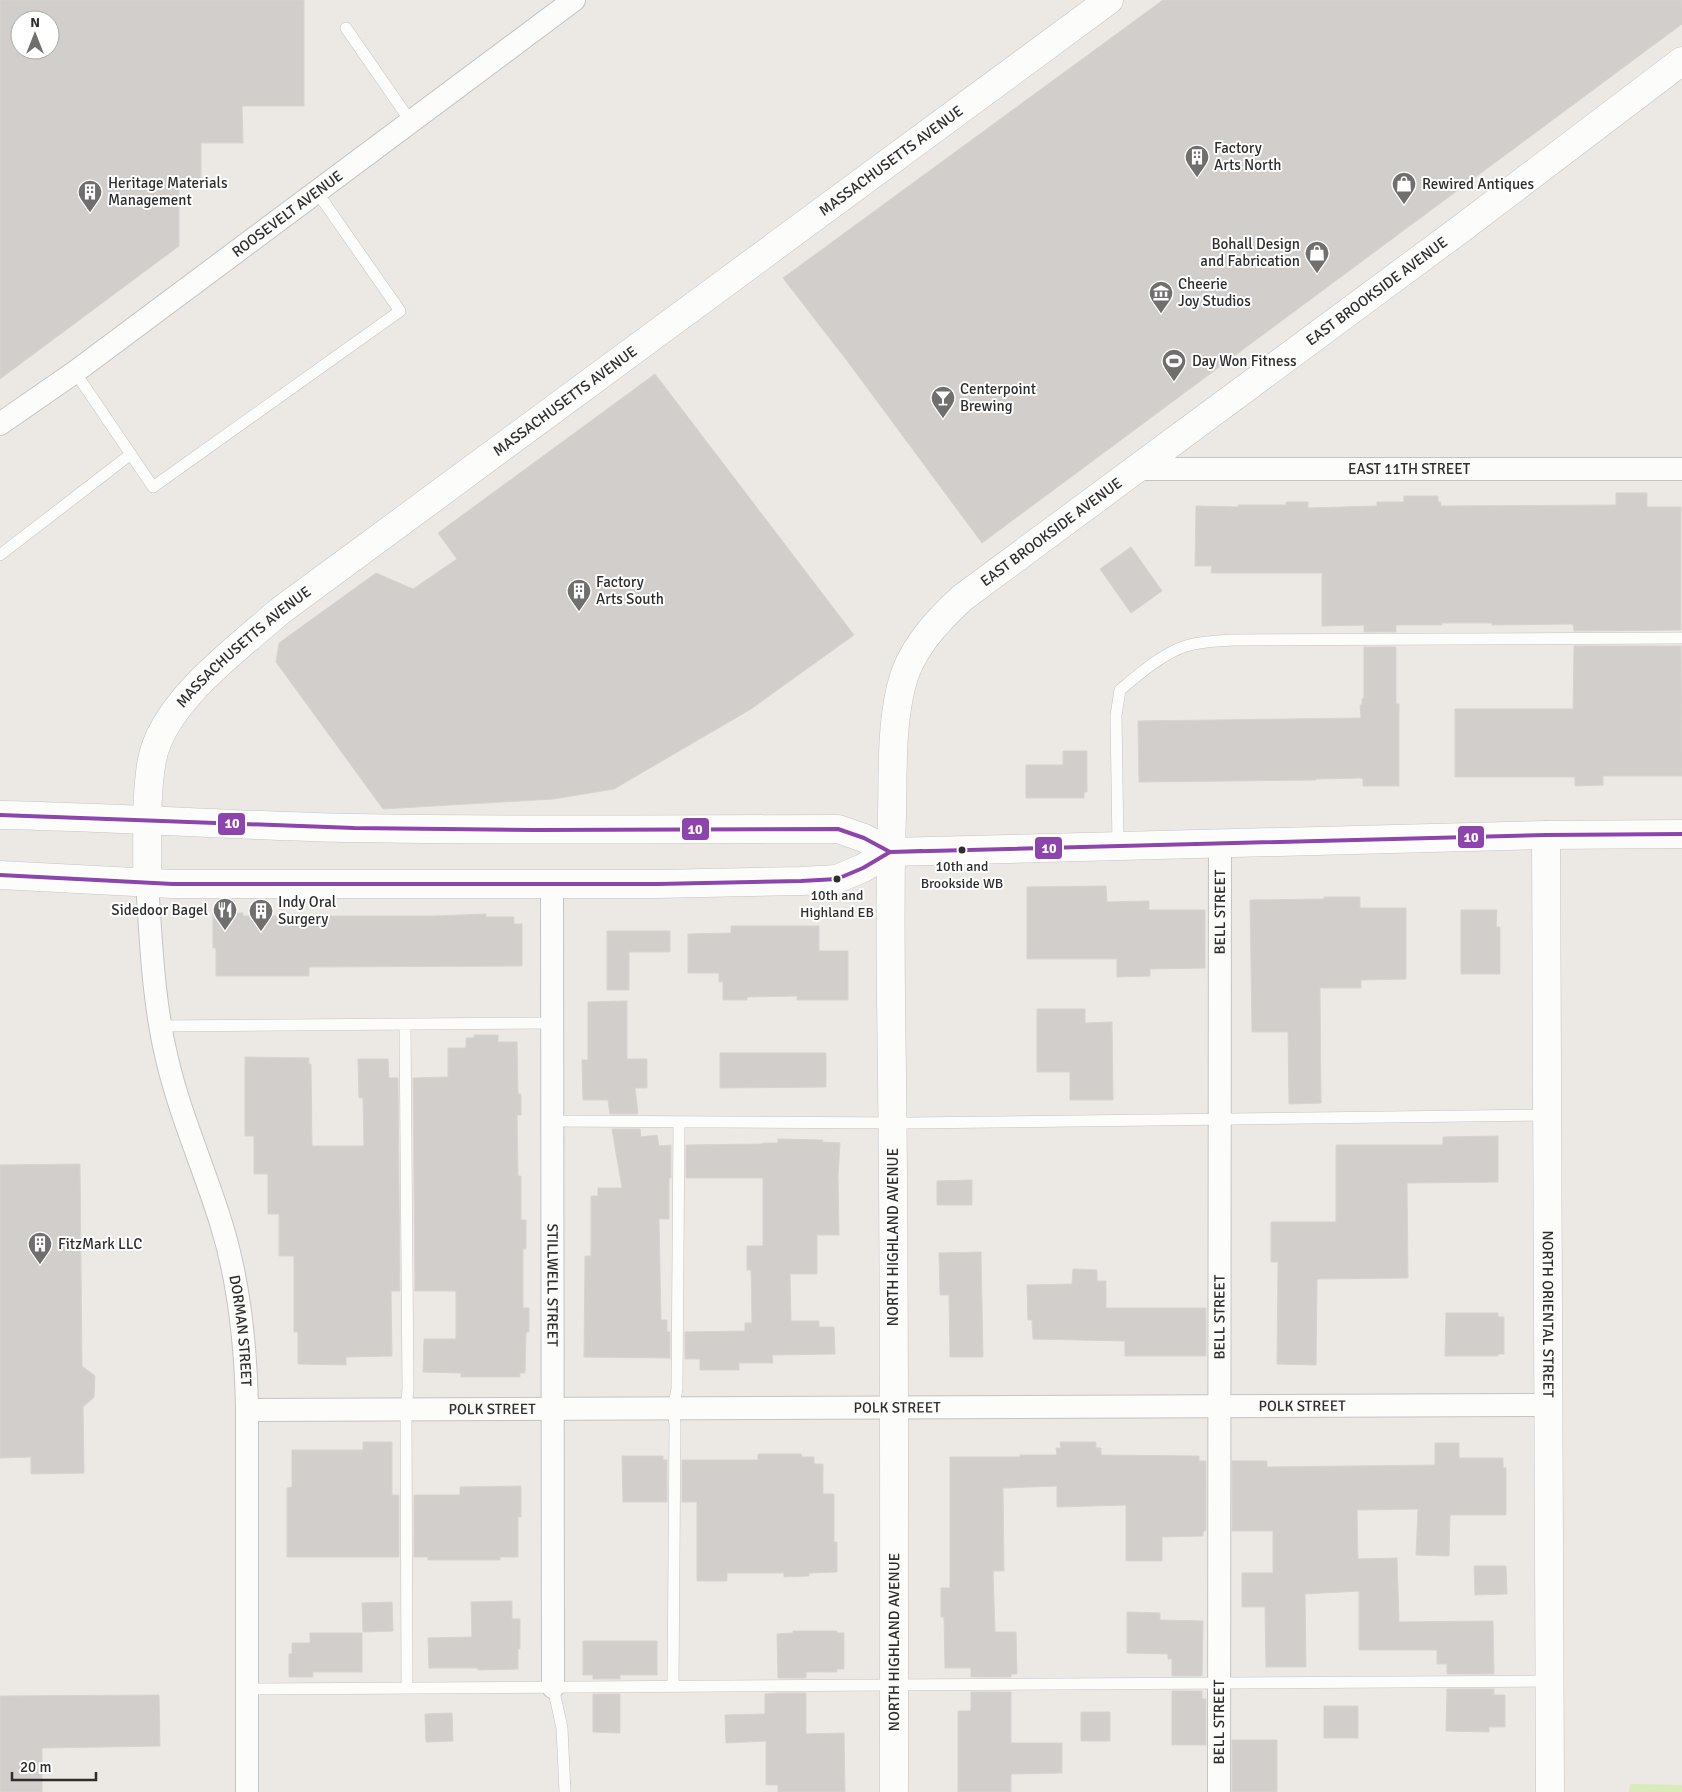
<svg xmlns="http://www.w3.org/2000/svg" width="1682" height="1792" font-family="Signika,sans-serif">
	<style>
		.pitch { fill: #d9eabb }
		.building { fill: #d1cecb; stroke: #d7d4d0; fill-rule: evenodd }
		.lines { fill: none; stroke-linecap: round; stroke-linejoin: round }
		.service-casing { stroke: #c5c4c5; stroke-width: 12 }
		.minor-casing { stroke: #c5c4c5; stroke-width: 24 }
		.tertiary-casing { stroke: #c5c4c5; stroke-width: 29 }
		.secondary-casing { stroke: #c5c4c5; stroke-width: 29 }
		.service { stroke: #fcfcfb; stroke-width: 11 }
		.minor { stroke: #fcfcfb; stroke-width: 22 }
		.tertiary { stroke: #fcfcfb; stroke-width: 28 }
		.secondary { stroke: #fcfcfb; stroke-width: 28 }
		.bus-1-casing { stroke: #fff; stroke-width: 8 }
		.bus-1 { stroke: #8e44ad; stroke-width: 4 }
		.bus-dot { fill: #2e2e2e; stroke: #fff; stroke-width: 2 }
		.labels { text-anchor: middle; stroke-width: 4; stroke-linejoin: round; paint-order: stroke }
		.bus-label { font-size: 14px; fill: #2e2e2e; stroke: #fff }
		.poi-label { font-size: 15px; fill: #2e2e2e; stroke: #fff; text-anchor: start }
		.street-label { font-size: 15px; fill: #2e2e2e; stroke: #fff }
		.line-badge { stroke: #fff; stroke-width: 2 }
		.badge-label { font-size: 14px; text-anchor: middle; font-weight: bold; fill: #fff }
	</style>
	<rect width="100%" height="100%" fill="#ece8e4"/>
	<path class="pitch" d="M 1630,1784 L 1682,1785 L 1682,1792 L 1629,1792 Z"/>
	<path class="building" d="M 0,0 L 304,0 L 304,106 L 242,106 L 243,143 L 201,143 L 201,180 L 179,180 L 179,246 L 0,379 ZM 20,20 L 50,20 L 50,50 L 20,50 Z
		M 1163,0 L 1682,0 L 1682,24 L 982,543 L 848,362 L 783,278 Z
		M 655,374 L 854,635 L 751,709 L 614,789 L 553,799 L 383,809 L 276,662 L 279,643 L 376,573 L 413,589 L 457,559 L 438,533 Z
		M 1616,493 L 1647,493 L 1647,507 L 1681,507 L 1681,630 L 1574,631 L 1573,624 L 1492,625 L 1492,623 L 1442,623 L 1442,625 L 1396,625 L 1396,632 L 1364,632 L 1364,625 L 1322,626 L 1322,573 L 1211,573 L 1212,566 L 1195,566 L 1196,506 L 1238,507 L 1238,505 L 1286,505 L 1286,502 L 1308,502 L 1308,508 L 1377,506 L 1377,502 L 1404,502 L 1404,496 L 1438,496 L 1438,502 L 1441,502 L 1441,506 L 1616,505 Z
		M 1131,547 L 1162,591 L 1131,613 L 1100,569 Z
		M 1574,646 L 1681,646 L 1682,776 L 1603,776 L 1603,785 L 1575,786 L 1575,777 L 1455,777 L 1455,709 L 1573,709 Z
		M 1364,647 L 1396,647 L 1396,704 L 1399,704 L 1399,786 L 1363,786 L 1363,779 L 1361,778 L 1316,779 L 1316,780 L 1139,782 L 1138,721 L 1361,718 L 1360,705 L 1362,705 L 1362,699 L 1364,698 Z
		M 1063,751 L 1087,751 L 1087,792 L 1084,792 L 1084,798 L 1026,798 L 1026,765 L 1063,765 Z
		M 1106,886 L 1107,902 L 1149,901 L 1149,910 L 1205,910 L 1205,968 L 1150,969 L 1150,976 L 1117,977 L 1117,959 L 1027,959 L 1027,887 Z
		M 1324,897 L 1360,897 L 1360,908 L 1406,908 L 1406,979 L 1361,980 L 1361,988 L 1320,988 L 1321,1103 L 1289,1104 L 1288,1032 L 1252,1032 L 1250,900 L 1324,899 Z
		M 1461,910 L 1497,910 L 1496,927 L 1500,927 L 1500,974 L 1461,974 Z
		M 213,913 L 243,913 L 243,916 L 434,916 L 486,914 L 486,917 L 514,917 L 514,924 L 522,924 L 522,966 L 309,967 L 309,976 L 216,976 L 216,948 L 213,948 Z
		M 731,926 L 819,926 L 819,951 L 848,951 L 848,1000 L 797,1000 L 797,996 L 747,997 L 747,1000 L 723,1000 L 723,982 L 719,982 L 719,973 L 688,973 L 688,934 L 731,933 Z
		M 607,931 L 670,931 L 670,952 L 629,952 L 629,990 L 607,990 Z
		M 627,1001 L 627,1059 L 647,1059 L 647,1088 L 635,1088 L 638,1114 L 610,1114 L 608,1100 L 583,1100 L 582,1060 L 588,1060 L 588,1002 Z
		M 1037,1009 L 1085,1009 L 1085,1023 L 1112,1022 L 1113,1100 L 1070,1100 L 1070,1072 L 1037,1072 Z
		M 474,1035 L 498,1035 L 498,1042 L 517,1042 L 518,1094 L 521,1094 L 521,1115 L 517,1115 L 518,1176 L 521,1176 L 521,1220 L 526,1220 L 526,1249 L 523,1249 L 523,1308 L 529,1308 L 529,1332 L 526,1332 L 525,1373 L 520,1373 L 520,1377 L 461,1377 L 461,1373 L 423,1372 L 424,1339 L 456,1339 L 456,1291 L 415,1291 L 413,1078 L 448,1077 L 448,1048 L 466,1048 L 466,1038 L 474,1038 Z
		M 720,1053 L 826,1053 L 826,1087 L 720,1088 Z
		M 245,1057 L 309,1058 L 309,1064 L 311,1064 L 312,1146 L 364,1146 L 363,1098 L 359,1098 L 358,1059 L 388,1059 L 389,1078 L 398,1078 L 400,1291 L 391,1291 L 392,1356 L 346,1357 L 346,1365 L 298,1364 L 298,1332 L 294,1332 L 294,1256 L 279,1256 L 279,1214 L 268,1214 L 268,1174 L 254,1174 L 254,1136 L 245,1136 Z
		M 612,1129 L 640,1129 L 641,1137 L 657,1135 L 659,1146 L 671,1145 L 671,1178 L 669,1178 L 669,1219 L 659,1219 L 661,1320 L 667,1320 L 667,1332 L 670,1332 L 670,1358 L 584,1357 L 585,1256 L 591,1256 L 591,1196 L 598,1196 L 598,1188 L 622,1188 Z
		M 1498,1136 L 1498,1182 L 1407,1183 L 1408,1278 L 1317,1279 L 1316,1365 L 1277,1364 L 1278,1262 L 1271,1262 L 1271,1222 L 1336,1222 L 1336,1145 L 1443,1145 L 1443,1137 Z
		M 778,1139 L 823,1140 L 822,1142 L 840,1143 L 838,1176 L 839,1235 L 817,1235 L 817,1274 L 790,1274 L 791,1321 L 819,1321 L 819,1327 L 834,1327 L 835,1354 L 772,1355 L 773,1363 L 739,1363 L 739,1370 L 700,1370 L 700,1359 L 685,1359 L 685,1332 L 745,1331 L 745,1323 L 752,1323 L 751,1270 L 747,1270 L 747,1246 L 763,1246 L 763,1178 L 686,1178 L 686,1145 L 763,1144 L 763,1143 L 778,1143 Z
		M 80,1164 L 82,1366 L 95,1376 L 94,1397 L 83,1407 L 84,1473 L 31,1474 L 31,1457 L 0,1458 L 0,1165 Z
		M 972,1180 L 972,1205 L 937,1205 L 937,1181 Z
		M 981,1252 L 983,1357 L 950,1357 L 949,1295 L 940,1295 L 939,1253 Z
		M 1073,1269 L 1097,1270 L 1097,1281 L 1106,1281 L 1106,1308 L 1206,1308 L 1206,1356 L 1125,1356 L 1125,1341 L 1033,1339 L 1032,1320 L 1028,1320 L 1027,1285 L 1072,1284 Z
		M 1446,1313 L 1498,1313 L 1498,1317 L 1504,1317 L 1504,1354 L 1498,1354 L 1498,1356 L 1445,1356 Z
		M 363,1442 L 392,1442 L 392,1495 L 399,1495 L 399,1557 L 287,1557 L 287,1488 L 292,1487 L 292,1450 L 363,1450 Z
		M 1060,1442 L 1096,1442 L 1096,1448 L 1101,1448 L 1101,1455 L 1199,1456 L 1199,1461 L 1206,1461 L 1206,1531 L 1203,1531 L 1203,1536 L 1162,1537 L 1162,1561 L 1126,1561 L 1126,1505 L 1057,1507 L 1057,1486 L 1003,1488 L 1004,1571 L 993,1571 L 995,1632 L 1016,1632 L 1017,1674 L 1011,1674 L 1011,1677 L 971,1677 L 971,1668 L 945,1668 L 944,1617 L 941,1617 L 941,1588 L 950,1588 L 950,1457 L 1020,1457 L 1020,1455 L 1057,1455 L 1056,1448 L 1061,1448 Z
		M 1435,1443 L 1459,1443 L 1459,1458 L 1503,1458 L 1503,1468 L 1506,1468 L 1506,1515 L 1450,1515 L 1449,1556 L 1416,1555 L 1418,1509 L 1357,1510 L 1358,1559 L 1397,1558 L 1399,1622 L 1493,1621 L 1494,1674 L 1447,1674 L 1447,1664 L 1437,1664 L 1437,1650 L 1359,1650 L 1359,1591 L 1305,1594 L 1306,1667 L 1266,1667 L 1265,1607 L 1242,1607 L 1242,1573 L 1273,1573 L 1273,1531 L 1232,1531 L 1232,1461 L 1267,1461 L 1267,1467 L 1435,1465 Z
		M 758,1454 L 801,1454 L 802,1457 L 814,1457 L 814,1464 L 823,1464 L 823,1494 L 834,1494 L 834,1542 L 837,1542 L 837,1572 L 809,1573 L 809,1576 L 784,1577 L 784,1573 L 727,1573 L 727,1581 L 697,1581 L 697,1502 L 682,1502 L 682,1460 L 758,1460 Z
		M 622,1456 L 663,1456 L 663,1460 L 667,1460 L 667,1502 L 623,1502 Z
		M 521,1486 L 521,1517 L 518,1517 L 518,1557 L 500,1557 L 500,1560 L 428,1560 L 428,1557 L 414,1557 L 414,1495 L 460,1495 L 460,1487 Z
		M 1474,1566 L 1506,1566 L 1507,1594 L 1475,1595 Z
		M 512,1601 L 512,1619 L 520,1619 L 520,1649 L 518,1649 L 518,1669 L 478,1670 L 478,1668 L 429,1668 L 428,1638 L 472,1637 L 471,1602 Z
		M 392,1602 L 393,1631 L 363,1632 L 362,1603 Z
		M 1127,1612 L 1160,1613 L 1160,1620 L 1203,1621 L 1202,1676 L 1172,1676 L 1172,1659 L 1168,1659 L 1168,1654 L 1127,1653 Z
		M 793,1631 L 837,1631 L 837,1633 L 844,1633 L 844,1669 L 837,1669 L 837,1672 L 806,1672 L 806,1678 L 778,1678 L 777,1634 L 793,1633 Z
		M 310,1633 L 362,1633 L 362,1672 L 313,1672 L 313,1677 L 289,1677 L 289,1654 L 292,1654 L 292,1643 L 310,1643 Z
		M 583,1641 L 657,1641 L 657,1675 L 620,1675 L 620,1679 L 593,1679 L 593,1675 L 583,1675 Z
		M 1447,1689 L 1494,1689 L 1494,1695 L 1505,1695 L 1505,1727 L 1489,1727 L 1489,1732 L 1446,1731 Z
		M 1172,1691 L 1202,1691 L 1202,1699 L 1206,1699 L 1206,1745 L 1172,1745 Z
		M 971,1692 L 1011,1692 L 1011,1743 L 1062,1743 L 1062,1773 L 1011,1774 L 1011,1792 L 958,1792 L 958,1711 L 971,1711 Z
		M 778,1693 L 806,1693 L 806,1734 L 844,1733 L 845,1792 L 778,1792 L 778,1785 L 766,1785 L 766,1741 L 726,1743 L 725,1715 L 765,1714 L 765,1694 Z
		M 593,1694 L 620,1694 L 620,1733 L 593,1732 Z
		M 159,1695 L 160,1746 L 42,1748 L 42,1792 L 0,1792 L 0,1696 Z
		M 1324,1706 L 1358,1706 L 1358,1738 L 1324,1738 Z
		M 1081,1712 L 1110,1712 L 1110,1741 L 1081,1741 Z
		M 452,1713 L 453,1741 L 426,1742 L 425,1714 Z
		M 1232,1740 L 1277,1740 L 1277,1792 L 1232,1792 Z"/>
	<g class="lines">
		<defs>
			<path id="service" d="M 346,28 L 411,122
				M 75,372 L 153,487 L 400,311 L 317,192
				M 0,555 L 131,454
				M 1118,846 L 1116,715 L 1120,690 C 1138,675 1163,653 1186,646 C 1201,641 1217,641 1233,640 L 1682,638
				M 405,1025 L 408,1389 L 406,1409 L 407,1688
				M 161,1026 L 552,1023
				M 552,1121 L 910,1123 L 1547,1115
				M 553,1687 L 562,1728 L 565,1792
				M 673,1687 L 675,1425 L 673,1408 L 677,1389 L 679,1122
				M 247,1689 L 1549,1681"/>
			<g id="minor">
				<path id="s1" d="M 0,424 L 75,372 L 574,0"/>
				<path id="s2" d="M 1137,469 L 1682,469"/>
				<path id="s3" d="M 147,882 C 151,941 153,1001 167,1059 C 180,1115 204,1168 221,1223 C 240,1284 246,1346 247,1410 L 247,1792"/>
				<path id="s4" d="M 552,883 L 553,1687"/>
				<path id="s5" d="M 247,1410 L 1548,1405"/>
				<path id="s6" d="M 1219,1792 L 1220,843"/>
			</g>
			<g id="tertiary">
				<path id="s7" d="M 1546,835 L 1550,1792"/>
				<path id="s8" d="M 147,882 C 148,844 145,797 152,760 C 163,702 237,649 280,611 L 1109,0"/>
				<path id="s9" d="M 894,1792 C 894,1554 895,1316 892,1077 C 891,990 889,902 892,815 C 893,772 891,729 901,687 C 909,651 936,622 962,598 L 1462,228 L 1682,61"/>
			</g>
			<path id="secondary" d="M 0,815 C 118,817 236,826 354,828 C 515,831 677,829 838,829 L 864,838 L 890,852
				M 0,875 L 173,884 L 657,884 L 801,881 L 837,879 L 863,868 L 890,852 L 1546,835 L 1682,834"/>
		</defs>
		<use href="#service" class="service-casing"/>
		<use href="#minor" class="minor-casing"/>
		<use href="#tertiary" class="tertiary-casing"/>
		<use href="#secondary" class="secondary-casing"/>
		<use href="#service" class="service"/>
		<use href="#minor" class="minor"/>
		<use href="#tertiary" class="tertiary"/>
		<use href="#secondary" class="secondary"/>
		<defs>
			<path id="bus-1" d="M 0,815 L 354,828 L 535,830 L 838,829 L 864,838 L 890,852 L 922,851
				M 0,875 L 173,884 L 657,884 L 801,881 L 837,879 L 863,868 L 890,852 L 1546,835 L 1682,834"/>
		</defs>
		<use href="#bus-1" class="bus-1-casing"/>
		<use href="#bus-1" class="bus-1"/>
	</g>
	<defs>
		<symbol id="building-pin" viewBox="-11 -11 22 30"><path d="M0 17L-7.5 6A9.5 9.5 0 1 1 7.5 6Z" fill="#706f6e" stroke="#fff"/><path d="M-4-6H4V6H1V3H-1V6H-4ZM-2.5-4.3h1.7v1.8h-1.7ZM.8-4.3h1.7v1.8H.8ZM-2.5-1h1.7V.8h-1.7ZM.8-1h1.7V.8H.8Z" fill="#fff"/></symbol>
		<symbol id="shop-pin" viewBox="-11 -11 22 30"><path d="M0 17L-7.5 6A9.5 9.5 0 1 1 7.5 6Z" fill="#706f6e" stroke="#fff"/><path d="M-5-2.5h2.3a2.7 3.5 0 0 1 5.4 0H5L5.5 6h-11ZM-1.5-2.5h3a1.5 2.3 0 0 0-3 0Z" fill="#fff"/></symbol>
		<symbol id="museum-pin" viewBox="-11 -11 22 30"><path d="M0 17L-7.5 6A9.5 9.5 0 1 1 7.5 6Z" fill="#706f6e" stroke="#fff"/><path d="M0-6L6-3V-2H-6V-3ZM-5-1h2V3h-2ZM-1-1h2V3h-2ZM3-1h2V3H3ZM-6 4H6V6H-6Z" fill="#fff"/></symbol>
		<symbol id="stadium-pin" viewBox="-11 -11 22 30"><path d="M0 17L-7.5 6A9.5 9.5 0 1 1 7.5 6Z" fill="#706f6e" stroke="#fff"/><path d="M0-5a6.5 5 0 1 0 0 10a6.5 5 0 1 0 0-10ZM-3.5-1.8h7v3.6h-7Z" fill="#fff"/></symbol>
		<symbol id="bar-pin" viewBox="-11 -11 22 30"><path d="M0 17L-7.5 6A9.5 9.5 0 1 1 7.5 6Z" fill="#706f6e" stroke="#fff"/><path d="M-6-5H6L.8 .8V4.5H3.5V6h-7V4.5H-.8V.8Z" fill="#fff"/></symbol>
		<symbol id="restaurant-pin" viewBox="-11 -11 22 30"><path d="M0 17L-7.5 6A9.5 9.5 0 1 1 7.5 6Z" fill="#706f6e" stroke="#fff"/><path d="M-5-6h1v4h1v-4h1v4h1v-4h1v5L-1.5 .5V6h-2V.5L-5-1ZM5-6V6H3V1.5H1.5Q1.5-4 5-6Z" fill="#fff"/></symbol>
	</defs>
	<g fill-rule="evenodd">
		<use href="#building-pin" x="1183" y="143" width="28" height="38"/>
		<use href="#shop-pin" x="1390" y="170" width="28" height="38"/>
		<use href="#building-pin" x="76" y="178" width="28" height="38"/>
		<use href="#shop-pin" x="1303" y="239" width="28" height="38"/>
		<use href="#museum-pin" x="1147" y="279" width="28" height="38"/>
		<use href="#stadium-pin" x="1160" y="347" width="28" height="38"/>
		<use href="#bar-pin" x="929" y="384" width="28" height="38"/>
		<use href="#building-pin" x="565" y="577" width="28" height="38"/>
		<use href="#restaurant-pin" x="211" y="896" width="28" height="38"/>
		<use href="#building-pin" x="247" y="897" width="28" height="38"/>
		<use href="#building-pin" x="26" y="1230" width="28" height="38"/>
	</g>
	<g class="bus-dot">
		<circle cx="962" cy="850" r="4.5"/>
		<circle cx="837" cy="879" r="4.5"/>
	</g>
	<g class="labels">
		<g class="bus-label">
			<text x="962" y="871">10th and<tspan x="962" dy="17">Brookside WB</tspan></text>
			<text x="837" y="900">10th and<tspan x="837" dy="17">Highland EB</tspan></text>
		</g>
		<g class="poi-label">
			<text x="1214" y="153">Factory<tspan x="1214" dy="17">Arts North</tspan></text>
			<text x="108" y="188">Heritage Materials<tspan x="108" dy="17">Management</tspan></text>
			<text x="1422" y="189">Rewired Antiques</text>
			<text x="1300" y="249" text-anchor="end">Bohall Design<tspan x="1300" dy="17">and Fabrication</tspan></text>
			<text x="1178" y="289">Cheerie<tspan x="1178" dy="17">Joy Studios</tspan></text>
			<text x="1192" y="366">Day Won Fitness</text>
			<text x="960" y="394">Centerpoint<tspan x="960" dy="17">Brewing</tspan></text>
			<text x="596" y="587">Factory<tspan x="596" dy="17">Arts South</tspan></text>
			<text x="278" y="907">Indy Oral<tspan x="278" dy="17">Surgery</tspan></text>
			<text x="208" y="915" text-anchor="end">Sidedoor Bagel</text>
			<text x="58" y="1249">FitzMark LLC</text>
		</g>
		<g class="street-label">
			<text dy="5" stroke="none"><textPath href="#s8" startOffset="1081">MASSACHUSETTS AVENUE</textPath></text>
			<text dy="5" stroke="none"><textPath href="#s1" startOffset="356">ROOSEVELT AVENUE</textPath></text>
			<text dy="5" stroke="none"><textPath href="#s9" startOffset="1731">EAST BROOKSIDE AVENUE</textPath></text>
			<text dy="5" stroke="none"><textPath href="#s8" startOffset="676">MASSACHUSETTS AVENUE</textPath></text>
			<text dy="5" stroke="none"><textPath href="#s2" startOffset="272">EAST 11TH STREET</textPath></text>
			<text dy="5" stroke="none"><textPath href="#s9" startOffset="1326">EAST BROOKSIDE AVENUE</textPath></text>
			<text dy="5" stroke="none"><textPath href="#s8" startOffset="271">MASSACHUSETTS AVENUE</textPath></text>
			<text dy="5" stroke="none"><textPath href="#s6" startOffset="880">BELL STREET</textPath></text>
			<text transform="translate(893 1237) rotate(-90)" y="5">NORTH HIGHLAND AVENUE</text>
			<text dy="5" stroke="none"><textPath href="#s4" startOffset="402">STILLWELL STREET</textPath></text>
			<text dy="5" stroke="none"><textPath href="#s7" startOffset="479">NORTH ORIENTAL STREET</textPath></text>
			<text dy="5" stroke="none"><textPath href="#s6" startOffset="475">BELL STREET</textPath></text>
			<text dy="5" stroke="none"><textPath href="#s3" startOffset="461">DORMAN STREET</textPath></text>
			<text dy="5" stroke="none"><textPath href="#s5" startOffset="1055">POLK STREET</textPath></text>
			<text dy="5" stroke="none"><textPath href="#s5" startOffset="650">POLK STREET</textPath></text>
			<text dy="5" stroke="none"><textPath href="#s5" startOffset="245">POLK STREET</textPath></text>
			<text dy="5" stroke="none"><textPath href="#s9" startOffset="150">NORTH HIGHLAND AVENUE</textPath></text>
			<text dy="5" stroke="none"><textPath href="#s6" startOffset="70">BELL STREET</textPath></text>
		</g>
	</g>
	<g class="line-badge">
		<rect x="217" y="812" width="29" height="24" rx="5" fill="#8e44ad"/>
		<rect x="681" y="817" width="29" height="24" rx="5" fill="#8e44ad"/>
		<rect x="1457" y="825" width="28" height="24" rx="5" fill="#8e44ad"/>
		<rect x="1034" y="836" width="29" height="24" rx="5" fill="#8e44ad"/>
	</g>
	<g class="badge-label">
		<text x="232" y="828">10</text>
		<text x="695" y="834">10</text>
		<text x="1471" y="842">10</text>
		<text x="1049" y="853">10</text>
	</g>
	<g transform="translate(35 35)"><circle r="24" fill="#ffffff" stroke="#ababab"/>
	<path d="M0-4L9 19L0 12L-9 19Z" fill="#706f6e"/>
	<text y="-8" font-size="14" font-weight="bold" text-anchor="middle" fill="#2e2e2e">N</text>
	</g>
	<path d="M12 1772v8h84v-8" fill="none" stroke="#2e2e2e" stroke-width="2.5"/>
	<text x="20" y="1772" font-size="15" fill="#2e2e2e" stroke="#ffffff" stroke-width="4" paint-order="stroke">20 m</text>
</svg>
